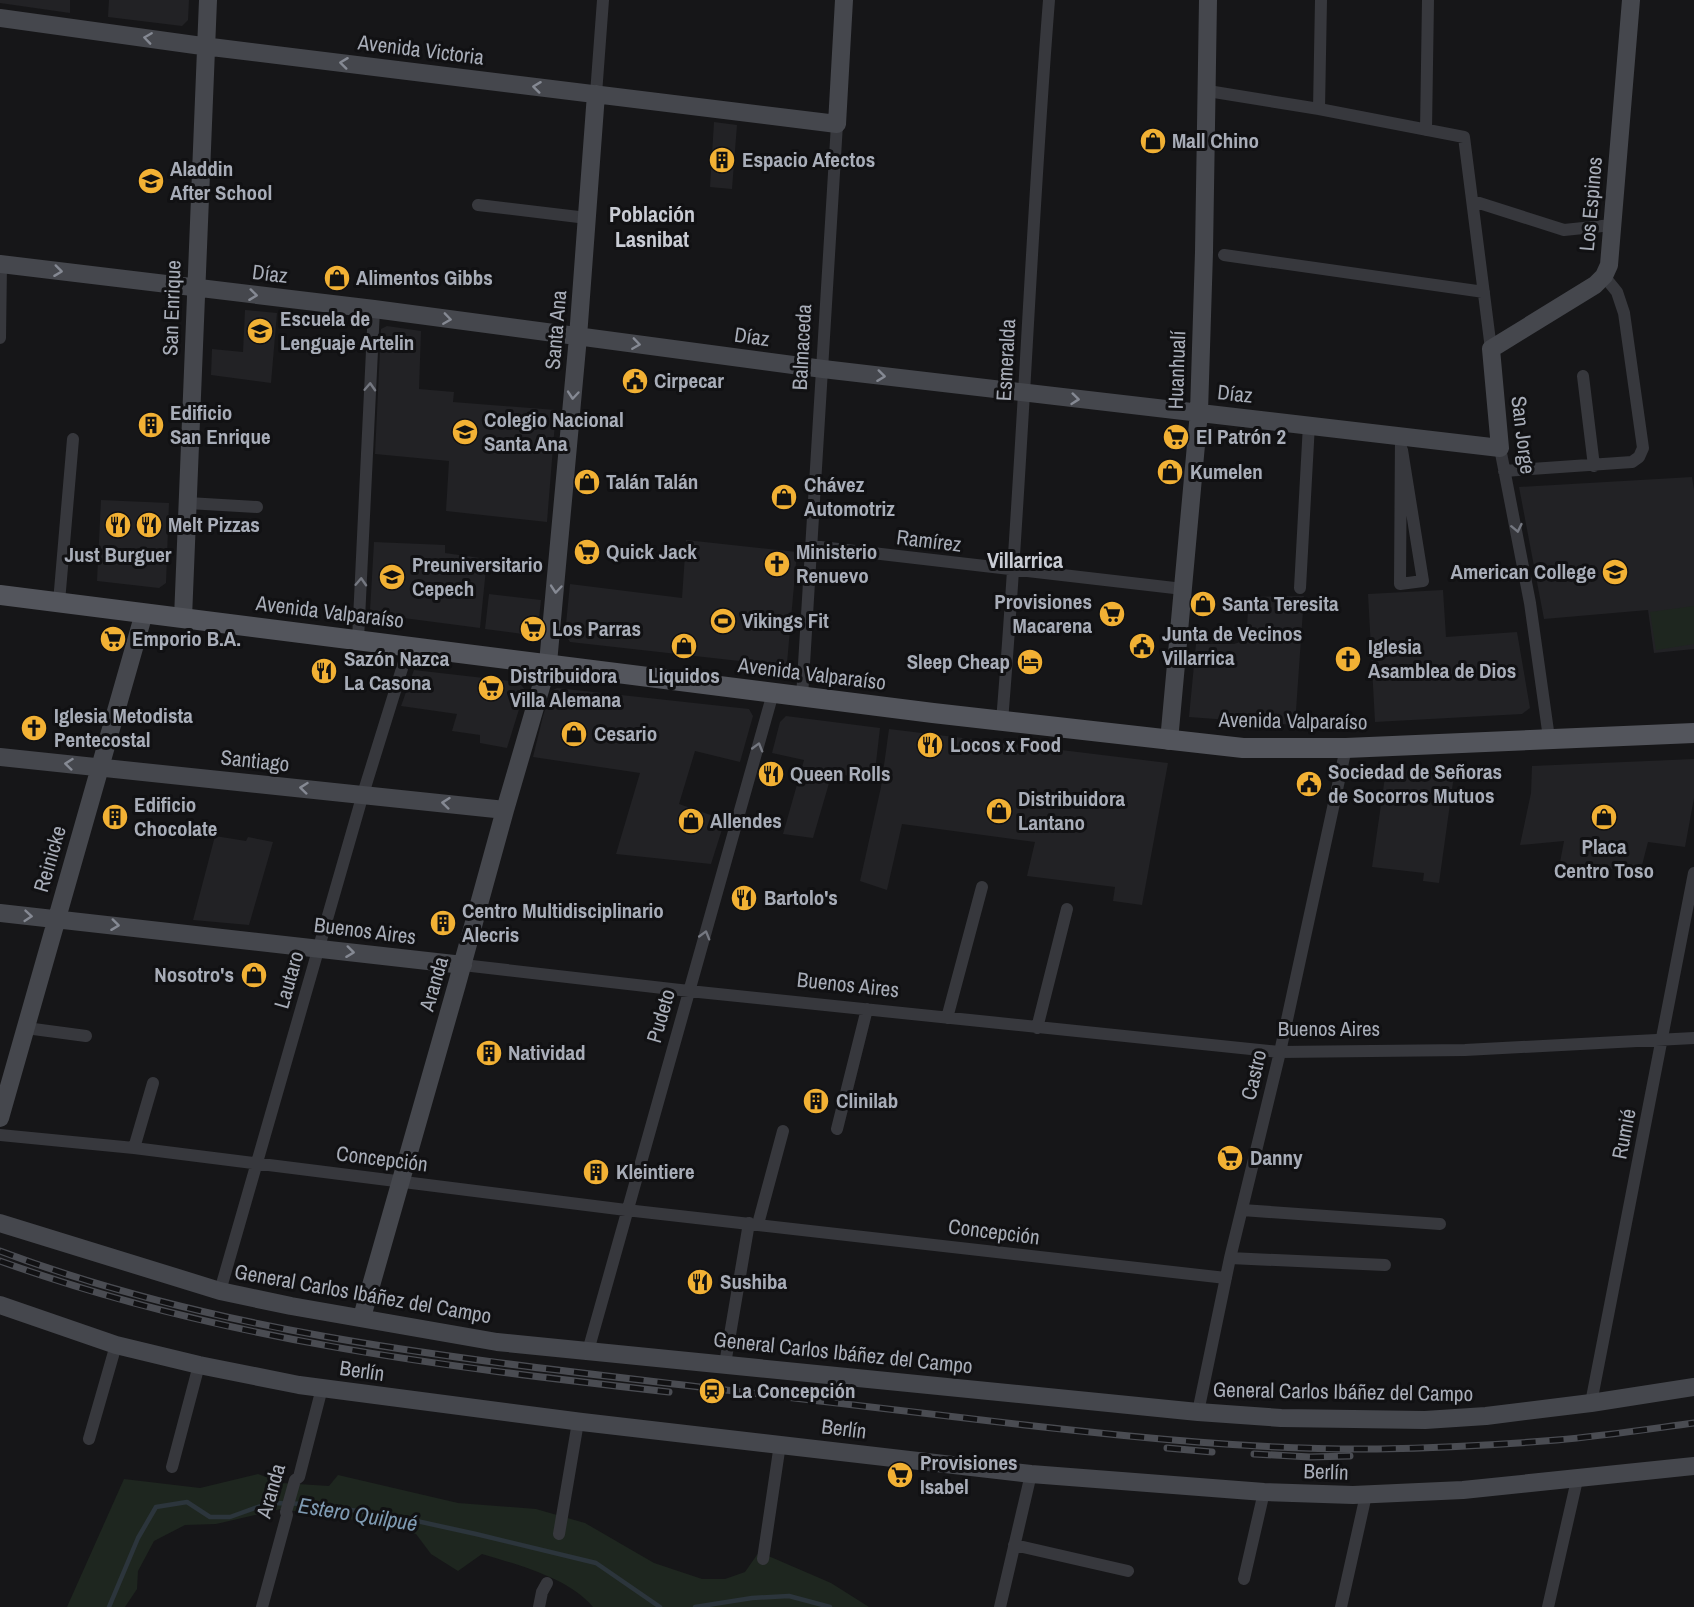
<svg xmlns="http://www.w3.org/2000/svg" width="1694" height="1607" font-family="'Archivo Narrow',sans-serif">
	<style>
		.built { fill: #222225 }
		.green { fill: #1e261f }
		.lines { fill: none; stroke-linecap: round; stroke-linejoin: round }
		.stream { stroke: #2c353c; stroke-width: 4.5 }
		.street { stroke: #37383d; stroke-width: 12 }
		.secondary { stroke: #45474d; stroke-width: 18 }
		.primary { stroke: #53555c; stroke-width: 20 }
		.rail-casing { stroke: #4a4c52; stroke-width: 7 }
		.rail { stroke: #111113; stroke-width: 4.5; stroke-dasharray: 14; stroke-linecap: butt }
		.oneway { stroke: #858993 }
		.oneway2 { stroke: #757881 }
		.labels { text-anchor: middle; stroke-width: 6; stroke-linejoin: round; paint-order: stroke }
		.street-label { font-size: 21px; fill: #a8adb8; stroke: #111113 }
		.poi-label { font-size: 21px; font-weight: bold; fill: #a8adb8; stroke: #111113; text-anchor: start }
		.neighbourhood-label { font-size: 22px; font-weight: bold; fill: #c9ccd4; stroke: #111113 }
		.water-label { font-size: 22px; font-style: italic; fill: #7f9bb3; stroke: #111113 }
	</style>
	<rect width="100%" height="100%" fill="#161618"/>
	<path class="built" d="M 0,0 L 70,0 L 70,13 L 0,3 Z
		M 109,0 L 189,0 L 188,20 L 182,26 L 108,17 Z
		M 714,122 L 737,125 L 732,189 L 710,187 Z
		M 245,310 L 277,313 L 271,383 L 211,375 L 212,349 L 243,352 Z
		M 387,326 L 421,331 L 419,389 L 454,392 L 453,402 L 556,410 L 547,522 L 446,511 L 449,461 L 375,454 L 381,329 Z
		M 1692,477 L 1694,490 L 1694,649 L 1654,653 L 1648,610 L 1544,619 L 1519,487 Z
		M 101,500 L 169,503 L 166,583 L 159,588 L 97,581 Z
		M 686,540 L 797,552 L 787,663 L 785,666 L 570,642 L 565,634 L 570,584 L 682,598 Z
		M 374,542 L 445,545 L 445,553 L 487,559 L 480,628 L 373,614 L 370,611 Z
		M 1443,590 L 1446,637 L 1517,632 L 1530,708 L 1522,714 L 1375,722 L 1368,594 Z
		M 489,594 L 541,600 L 538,627 L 530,635 L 485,629 Z
		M 1304,596 L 1295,725 L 1189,717 L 1196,644 L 1234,644 L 1246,640 L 1249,597 Z
		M 414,670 L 519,682 L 525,690 L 507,748 L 480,743 L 480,735 L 452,731 L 457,714 L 401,706 Z
		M 557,688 L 749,709 L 753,716 L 740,762 L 695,751 L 679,804 L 725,820 L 711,864 L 616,854 L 640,773 L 533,757 L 543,716 L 551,691 Z
		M 786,716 L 880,728 L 874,780 L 832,773 L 813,838 L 783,834 L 804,760 L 772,753 L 780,722 Z
		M 889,729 L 1168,763 L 1142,905 L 1113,901 L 1115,887 L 1027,876 L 1035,842 L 902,824 L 887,890 L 860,881 L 881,787 Z
		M 1694,759 L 1694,798 L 1685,847 L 1648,842 L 1640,873 L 1611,869 L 1558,873 L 1564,841 L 1520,845 L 1531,793 L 1532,766 Z
		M 1455,768 L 1439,883 L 1423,881 L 1424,873 L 1372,867 L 1386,770 Z
		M 215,836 L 246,841 L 248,837 L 273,842 L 249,925 L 193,920 Z"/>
	<path class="green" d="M 1694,606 L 1694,644 L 1656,650 L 1650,612 Z
		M 258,1474 L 282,1483 L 329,1486 L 338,1475 L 458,1503 L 536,1509 L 585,1523 L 654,1563 L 702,1579 L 725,1579 L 745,1572 L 759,1552 L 831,1583 L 869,1607 L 593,1607 C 569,1578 518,1565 482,1554 L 458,1571 L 431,1554 L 416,1534 L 375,1523 L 281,1509 L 216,1524 L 185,1525 L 154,1541 L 138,1571 L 137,1589 L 125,1607 L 67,1607 L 124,1479 L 200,1488 Z"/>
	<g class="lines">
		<path class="stream" d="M 109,1607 L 138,1538 L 156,1507 L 187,1502 L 210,1517 L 230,1517 L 269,1503 L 312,1504 L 403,1518 L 476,1534 L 596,1563 L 660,1607
			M 695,1607 L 752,1598 L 789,1596 L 830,1607"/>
		<path class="street" d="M 1208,91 L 1319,109 L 1464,137 L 1491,349
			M 596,94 L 603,0
			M 1319,109 L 1321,0
			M 1426,130 L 1428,0
			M 1473,201 L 1564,230 L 1612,225
			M 478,205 L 587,218
			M 1224,255 L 1484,292
			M 0,338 L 1,264
			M 1583,376 L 1594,466
			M 1401,436 L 1400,584 L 1423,581 L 1402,450
			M 1500,448 L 1530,603 L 1549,738
			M 1504,471 L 1632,462 L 1639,457 L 1643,448 L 1624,313 L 1617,292 L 1604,276
			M 188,503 L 257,507
			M 812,546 L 1183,589
			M 1300,588 L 1309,424
			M 59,602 L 73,439
			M 358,640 L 374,309
			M 802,697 L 837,124
			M 1002,721 C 1022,481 1030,240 1049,0
			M 463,965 L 689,991 L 1280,1052 L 1465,1050 L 1694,1038
			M 947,1018 L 982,887
			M 26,1028 L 86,1036
			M 1037,1028 L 1067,909
			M 837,1129 L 867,1009
			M 0,1135 L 134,1148 L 626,1210 L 1226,1278
			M 134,1148 L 153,1083
			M 1242,1210 L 1440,1224
			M 758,1224 L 783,1131
			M 1230,1258 L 1385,1265
			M 220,1291 L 363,794 L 409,646
			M 588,1351 L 773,693
			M 725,1364 L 749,1223
			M 1591,1403 L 1694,873
			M 1198,1412 L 1230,1258 L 1280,1052 L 1346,748
			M 89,1439 L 116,1345
			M 172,1467 L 199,1365
			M 559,1534 L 578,1422
			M 1014,1545 L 1128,1571
			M 763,1559 L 780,1444
			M 1244,1579 L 1264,1492
			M 262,1607 L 287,1515 L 286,1512 L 295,1480 L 299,1477 L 322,1388
			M 539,1607 L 542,1592 L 547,1583
			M 1000,1607 L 1031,1474
			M 1341,1607 L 1366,1495
			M 1548,1607 L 1577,1480"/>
		<path class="secondary" d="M 0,18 L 195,45 L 837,124 L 844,0
			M 0,264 L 374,309 L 823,369 L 1500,448 L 1491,349 L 1595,285 L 1604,276 L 1609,265 L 1631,0
			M 183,618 L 208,0
			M 1169,741 L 1199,412 L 1204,252 L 1208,0
			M 0,757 L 505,810
			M 0,913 L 463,965
			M 0,1118 L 144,613
			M 0,1223 L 220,1291 L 291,1306 L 497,1342 L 1198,1412 L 1281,1418 L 1425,1420 L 1486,1416 L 1591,1403 L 1694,1387
			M 0,1305 L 116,1345 L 199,1365 L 299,1385 L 582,1422 L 1031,1474 L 1264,1492 L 1353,1495 L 1463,1490 L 1694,1466
			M 362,1317 L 457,984 L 505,810 L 548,663 L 578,337 L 596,94"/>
		<path class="primary" d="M 0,595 L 933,713 L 1243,748 L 1346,748 L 1694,733"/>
		<defs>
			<path id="rail" d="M 0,1251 C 229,1337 475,1360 717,1389 C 819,1401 922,1413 1025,1425 C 1141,1438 1259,1450 1377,1449 C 1437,1448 1497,1445 1557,1440 C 1603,1436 1649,1429 1694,1423
				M 0,1261 C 219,1340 440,1366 669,1392
				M 1167,1448 L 1212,1452
				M 1254,1454 L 1310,1457 L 1350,1456"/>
		</defs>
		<use href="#rail" class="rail-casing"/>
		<use href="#rail" class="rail"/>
	</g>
	<defs><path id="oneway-chevron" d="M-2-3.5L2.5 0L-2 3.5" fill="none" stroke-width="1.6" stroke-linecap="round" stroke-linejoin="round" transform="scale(1.5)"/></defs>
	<g class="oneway">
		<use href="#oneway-chevron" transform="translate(148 38) rotate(-172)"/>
		<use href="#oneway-chevron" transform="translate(344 63) rotate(-173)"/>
		<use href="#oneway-chevron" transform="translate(537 87) rotate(-173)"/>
		<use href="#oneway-chevron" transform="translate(58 271) rotate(7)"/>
		<use href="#oneway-chevron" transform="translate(253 295) rotate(7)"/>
		<use href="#oneway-chevron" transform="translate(447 319) rotate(8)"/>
		<use href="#oneway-chevron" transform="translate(636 344) rotate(8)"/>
		<use href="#oneway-chevron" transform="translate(881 376) rotate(7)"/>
		<use href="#oneway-chevron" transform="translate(573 395) rotate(95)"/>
		<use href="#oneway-chevron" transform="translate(1075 399) rotate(6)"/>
		<use href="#oneway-chevron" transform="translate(556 589) rotate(95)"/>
		<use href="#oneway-chevron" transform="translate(69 764) rotate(-174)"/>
		<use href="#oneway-chevron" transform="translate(304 788) rotate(-174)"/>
		<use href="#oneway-chevron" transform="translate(446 803) rotate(-174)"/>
		<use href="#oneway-chevron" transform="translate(28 916) rotate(5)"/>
		<use href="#oneway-chevron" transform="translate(115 925) rotate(7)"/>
		<use href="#oneway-chevron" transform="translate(350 952) rotate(7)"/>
	</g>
	<g class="oneway2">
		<use href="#oneway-chevron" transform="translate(370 387) rotate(-87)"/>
		<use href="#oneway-chevron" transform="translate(1517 528) rotate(78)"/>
		<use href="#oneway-chevron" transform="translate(361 582) rotate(-87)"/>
		<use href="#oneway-chevron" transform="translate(758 747) rotate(-74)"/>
		<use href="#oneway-chevron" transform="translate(705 935) rotate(-74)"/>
	</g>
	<defs>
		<symbol id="shop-disc" viewBox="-11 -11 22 22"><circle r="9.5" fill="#f2b134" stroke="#111113"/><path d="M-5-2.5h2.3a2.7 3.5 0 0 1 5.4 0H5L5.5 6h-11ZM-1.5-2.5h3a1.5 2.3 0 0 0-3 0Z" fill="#111"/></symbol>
		<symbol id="building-disc" viewBox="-11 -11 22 22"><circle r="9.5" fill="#f2b134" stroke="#111113"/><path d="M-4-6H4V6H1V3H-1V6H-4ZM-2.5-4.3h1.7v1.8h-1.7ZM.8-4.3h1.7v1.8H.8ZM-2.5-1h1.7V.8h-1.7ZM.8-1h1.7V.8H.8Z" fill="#111"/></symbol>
		<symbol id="school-disc" viewBox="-11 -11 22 22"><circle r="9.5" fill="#f2b134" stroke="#111113"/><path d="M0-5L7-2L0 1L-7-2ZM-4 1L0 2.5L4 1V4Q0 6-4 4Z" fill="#111"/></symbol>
		<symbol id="civic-disc" viewBox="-11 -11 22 22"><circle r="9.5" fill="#f2b134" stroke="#111113"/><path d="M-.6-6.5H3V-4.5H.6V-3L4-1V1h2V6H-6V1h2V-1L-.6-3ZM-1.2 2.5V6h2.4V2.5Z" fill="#111"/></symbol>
		<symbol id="supermarket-disc" viewBox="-11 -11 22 22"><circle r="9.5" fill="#f2b134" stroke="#111113"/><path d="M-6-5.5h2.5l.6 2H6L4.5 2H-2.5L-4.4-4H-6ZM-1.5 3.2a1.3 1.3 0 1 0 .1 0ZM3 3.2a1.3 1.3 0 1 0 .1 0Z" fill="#111"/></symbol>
		<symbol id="restaurant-disc" viewBox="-11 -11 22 22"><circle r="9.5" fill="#f2b134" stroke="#111113"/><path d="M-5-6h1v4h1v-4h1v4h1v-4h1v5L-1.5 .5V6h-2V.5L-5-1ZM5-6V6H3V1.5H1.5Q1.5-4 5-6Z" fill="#111"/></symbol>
		<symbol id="church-disc" viewBox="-11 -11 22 22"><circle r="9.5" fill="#f2b134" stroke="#111113"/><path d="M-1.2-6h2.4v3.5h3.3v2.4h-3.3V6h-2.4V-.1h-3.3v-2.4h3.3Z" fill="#111"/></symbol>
		<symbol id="stadium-disc" viewBox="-11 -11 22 22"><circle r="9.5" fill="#f2b134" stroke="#111113"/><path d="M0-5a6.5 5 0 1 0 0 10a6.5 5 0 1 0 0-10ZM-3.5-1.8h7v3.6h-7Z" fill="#111"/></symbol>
		<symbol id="hotel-disc" viewBox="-11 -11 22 22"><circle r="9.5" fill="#f2b134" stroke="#111113"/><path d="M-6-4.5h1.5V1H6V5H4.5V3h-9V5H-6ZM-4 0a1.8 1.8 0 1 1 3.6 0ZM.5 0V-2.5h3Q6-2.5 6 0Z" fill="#111"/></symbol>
		<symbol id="station-disc" viewBox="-11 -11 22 22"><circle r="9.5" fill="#f2b134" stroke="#111113"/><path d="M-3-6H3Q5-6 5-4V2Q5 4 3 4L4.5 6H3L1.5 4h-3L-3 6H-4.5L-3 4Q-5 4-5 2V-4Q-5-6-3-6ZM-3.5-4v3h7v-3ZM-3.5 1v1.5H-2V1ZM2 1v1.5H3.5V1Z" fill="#111"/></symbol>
	</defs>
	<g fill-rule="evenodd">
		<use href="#shop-disc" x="1138" y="126" width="30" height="30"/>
		<use href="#building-disc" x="707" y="145" width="30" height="30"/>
		<use href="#school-disc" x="136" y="166" width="30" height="30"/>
		<use href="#shop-disc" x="322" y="263" width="30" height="30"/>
		<use href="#school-disc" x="245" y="316" width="30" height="30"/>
		<use href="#civic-disc" x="620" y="366" width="30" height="30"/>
		<use href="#building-disc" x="136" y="410" width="30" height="30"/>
		<use href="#school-disc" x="450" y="417" width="30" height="30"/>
		<use href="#supermarket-disc" x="1161" y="422" width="30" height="30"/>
		<use href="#shop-disc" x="1155" y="457" width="30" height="30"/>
		<use href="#shop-disc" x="572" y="467" width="30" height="30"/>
		<use href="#shop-disc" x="769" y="482" width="30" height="30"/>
		<use href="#restaurant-disc" x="103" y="510" width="30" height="30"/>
		<use href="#restaurant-disc" x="134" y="510" width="30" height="30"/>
		<use href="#supermarket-disc" x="572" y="537" width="30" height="30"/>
		<use href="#church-disc" x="762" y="549" width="30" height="30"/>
		<use href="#school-disc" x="1600" y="557" width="30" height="30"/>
		<use href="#school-disc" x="377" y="562" width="30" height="30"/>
		<use href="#shop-disc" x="1188" y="589" width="30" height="30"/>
		<use href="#supermarket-disc" x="1097" y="599" width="30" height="30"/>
		<use href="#stadium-disc" x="708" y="606" width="30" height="30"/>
		<use href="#supermarket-disc" x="518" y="614" width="30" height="30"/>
		<use href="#supermarket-disc" x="98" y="624" width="30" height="30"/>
		<use href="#shop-disc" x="669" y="631" width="30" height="30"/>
		<use href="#civic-disc" x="1127" y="631" width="30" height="30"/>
		<use href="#church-disc" x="1333" y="644" width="30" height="30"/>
		<use href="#hotel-disc" x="1015" y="647" width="30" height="30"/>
		<use href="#restaurant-disc" x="309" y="656" width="30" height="30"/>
		<use href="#supermarket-disc" x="476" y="673" width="30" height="30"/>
		<use href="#church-disc" x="19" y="713" width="30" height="30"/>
		<use href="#shop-disc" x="559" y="719" width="30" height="30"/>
		<use href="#restaurant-disc" x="915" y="730" width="30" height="30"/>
		<use href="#restaurant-disc" x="756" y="759" width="30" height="30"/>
		<use href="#civic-disc" x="1294" y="769" width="30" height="30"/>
		<use href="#shop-disc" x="984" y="796" width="30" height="30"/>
		<use href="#building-disc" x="100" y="802" width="30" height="30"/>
		<use href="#shop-disc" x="1589" y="802" width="30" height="30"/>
		<use href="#shop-disc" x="676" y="806" width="30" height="30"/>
		<use href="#restaurant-disc" x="729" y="883" width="30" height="30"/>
		<use href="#building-disc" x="428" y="908" width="30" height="30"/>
		<use href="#shop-disc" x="239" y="960" width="30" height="30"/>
		<use href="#building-disc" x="474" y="1038" width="30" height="30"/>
		<use href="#building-disc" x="801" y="1086" width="30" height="30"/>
		<use href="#supermarket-disc" x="1215" y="1143" width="30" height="30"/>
		<use href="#building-disc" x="581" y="1157" width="30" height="30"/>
		<use href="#restaurant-disc" x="685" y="1267" width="30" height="30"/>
		<use href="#station-disc" x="697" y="1376" width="30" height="30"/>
		<use href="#supermarket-disc" x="885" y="1460" width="30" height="30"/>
	</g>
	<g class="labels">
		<g class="street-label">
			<text transform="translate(421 50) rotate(7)" y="7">Avenida Victoria</text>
			<text transform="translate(1591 204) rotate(-85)" y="7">Los Espinos</text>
			<text transform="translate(270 274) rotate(7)" y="7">Díaz</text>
			<text transform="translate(172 308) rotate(-88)" y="7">San Enrique</text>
			<text transform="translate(556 330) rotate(-85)" y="7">Santa Ana</text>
			<text transform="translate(752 337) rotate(8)" y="7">Díaz</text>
			<text transform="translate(802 347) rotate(-87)" y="7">Balmaceda</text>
			<text transform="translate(1006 360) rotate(-87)" y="7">Esmeralda</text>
			<text transform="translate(1177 370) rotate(-88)" y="7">Huanhualí</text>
			<text transform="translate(1235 394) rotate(6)" y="7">Díaz</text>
			<text transform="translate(1523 435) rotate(83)" y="7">San Jorge</text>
			<text transform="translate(929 541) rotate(7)" y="7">Ramírez</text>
			<text transform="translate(330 612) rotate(7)" y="7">Avenida Valparaíso</text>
			<text transform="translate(812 674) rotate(7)" y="7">Avenida Valparaíso</text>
			<text transform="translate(1293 721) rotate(1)" y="7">Avenida Valparaíso</text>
			<text transform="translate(255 761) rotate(6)" y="7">Santiago</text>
			<text transform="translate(50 859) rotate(-74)" y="7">Reinicke</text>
			<text transform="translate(365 931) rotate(7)" y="7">Buenos Aires</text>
			<text transform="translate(289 980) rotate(-74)" y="7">Lautaro</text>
			<text transform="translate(434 984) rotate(-74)" y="7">Aranda</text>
			<text transform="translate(848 985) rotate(6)" y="7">Buenos Aires</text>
			<text transform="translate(661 1016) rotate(-74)" y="7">Pudeto</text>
			<text x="1329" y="1036">Buenos Aires</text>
			<text transform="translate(1254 1075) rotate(-77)" y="7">Castro</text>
			<text transform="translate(1624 1134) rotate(-79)" y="7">Rumié</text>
			<text transform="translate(382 1159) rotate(7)" y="7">Concepción</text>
			<text transform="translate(994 1232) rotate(7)" y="7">Concepción</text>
			<text transform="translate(363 1294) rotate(10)" y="7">General Carlos Ibáñez del Campo</text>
			<text transform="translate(843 1353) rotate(6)" y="7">General Carlos Ibáñez del Campo</text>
			<text transform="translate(362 1371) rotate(8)" y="7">Berlín</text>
			<text transform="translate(1343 1392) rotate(1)" y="7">General Carlos Ibáñez del Campo</text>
			<text transform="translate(844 1429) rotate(7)" y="7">Berlín</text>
			<text transform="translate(1326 1472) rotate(2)" y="7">Berlín</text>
			<text transform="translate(271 1491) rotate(-74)" y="7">Aranda</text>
		</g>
		<g class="poi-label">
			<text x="1172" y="148">Mall Chino</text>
			<text x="742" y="167">Espacio Afectos</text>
			<text x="170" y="176">Aladdin<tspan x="170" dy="24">After School</tspan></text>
			<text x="356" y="285">Alimentos Gibbs</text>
			<text x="280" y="326">Escuela de<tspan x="280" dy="24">Lenguaje Artelin</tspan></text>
			<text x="654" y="388">Cirpecar</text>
			<text x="170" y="420">Edificio<tspan x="170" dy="24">San Enrique</tspan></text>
			<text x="484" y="427">Colegio Nacional<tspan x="484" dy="24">Santa Ana</tspan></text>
			<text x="1196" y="444">El Patrón 2</text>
			<text x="1190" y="479">Kumelen</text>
			<text x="606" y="489">Talán Talán</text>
			<text x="804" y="492">Chávez<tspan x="804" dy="24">Automotriz</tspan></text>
			<text x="168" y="532">Melt Pizzas</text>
			<text x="606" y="559">Quick Jack</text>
			<text x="796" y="559">Ministerio<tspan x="796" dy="24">Renuevo</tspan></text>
			<text x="118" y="562" text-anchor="middle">Just Burguer</text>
			<text x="412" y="572">Preuniversitario<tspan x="412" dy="24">Cepech</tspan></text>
			<text x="1596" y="579" text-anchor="end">American College</text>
			<text x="1092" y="609" text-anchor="end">Provisiones<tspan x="1092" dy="24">Macarena</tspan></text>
			<text x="1222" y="611">Santa Teresita</text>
			<text x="742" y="628">Vikings Fit</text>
			<text x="552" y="636">Los Parras</text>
			<text x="1162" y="641">Junta de Vecinos<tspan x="1162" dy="24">Villarrica</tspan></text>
			<text x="132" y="646">Emporio B.A.</text>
			<text x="1368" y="654">Iglesia<tspan x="1368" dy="24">Asamblea de Dios</tspan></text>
			<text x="344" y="666">Sazón Nazca<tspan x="344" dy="24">La Casona</tspan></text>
			<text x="1010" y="669" text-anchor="end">Sleep Cheap</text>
			<text x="510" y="683">Distribuidora<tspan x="510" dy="24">Villa Alemana</tspan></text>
			<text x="684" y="683" text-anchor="middle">Liquidos</text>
			<text x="54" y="723">Iglesia Metodista<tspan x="54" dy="24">Pentecostal</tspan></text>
			<text x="594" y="741">Cesario</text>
			<text x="950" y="752">Locos x Food</text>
			<text x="1328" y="779">Sociedad de Señoras<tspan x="1328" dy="24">de Socorros Mutuos</tspan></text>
			<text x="790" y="781">Queen Rolls</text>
			<text x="1018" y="806">Distribuidora<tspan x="1018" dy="24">Lantano</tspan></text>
			<text x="134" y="812">Edificio<tspan x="134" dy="24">Chocolate</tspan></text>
			<text x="710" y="828">Allendes</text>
			<text x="1604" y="854" text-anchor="middle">Placa<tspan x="1604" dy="24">Centro Toso</tspan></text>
			<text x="764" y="905">Bartolo's</text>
			<text x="462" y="918">Centro Multidisciplinario<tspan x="462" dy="24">Alecris</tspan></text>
			<text x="234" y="982" text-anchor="end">Nosotro's</text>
			<text x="508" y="1060">Natividad</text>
			<text x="836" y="1108">Clinilab</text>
			<text x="1250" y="1165">Danny</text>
			<text x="616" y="1179">Kleintiere</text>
			<text x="720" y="1289">Sushiba</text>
			<text x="732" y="1398">La Concepción</text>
			<text x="920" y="1470">Provisiones<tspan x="920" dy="24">Isabel</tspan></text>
		</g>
		<g class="neighbourhood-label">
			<text x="652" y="222">Población<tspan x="652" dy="25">Lasnibat</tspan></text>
			<text x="1025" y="568">Villarrica</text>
		</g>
		<g class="water-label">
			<text transform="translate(358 1514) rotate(9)" y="8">Estero Quilpué</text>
		</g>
	</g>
</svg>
